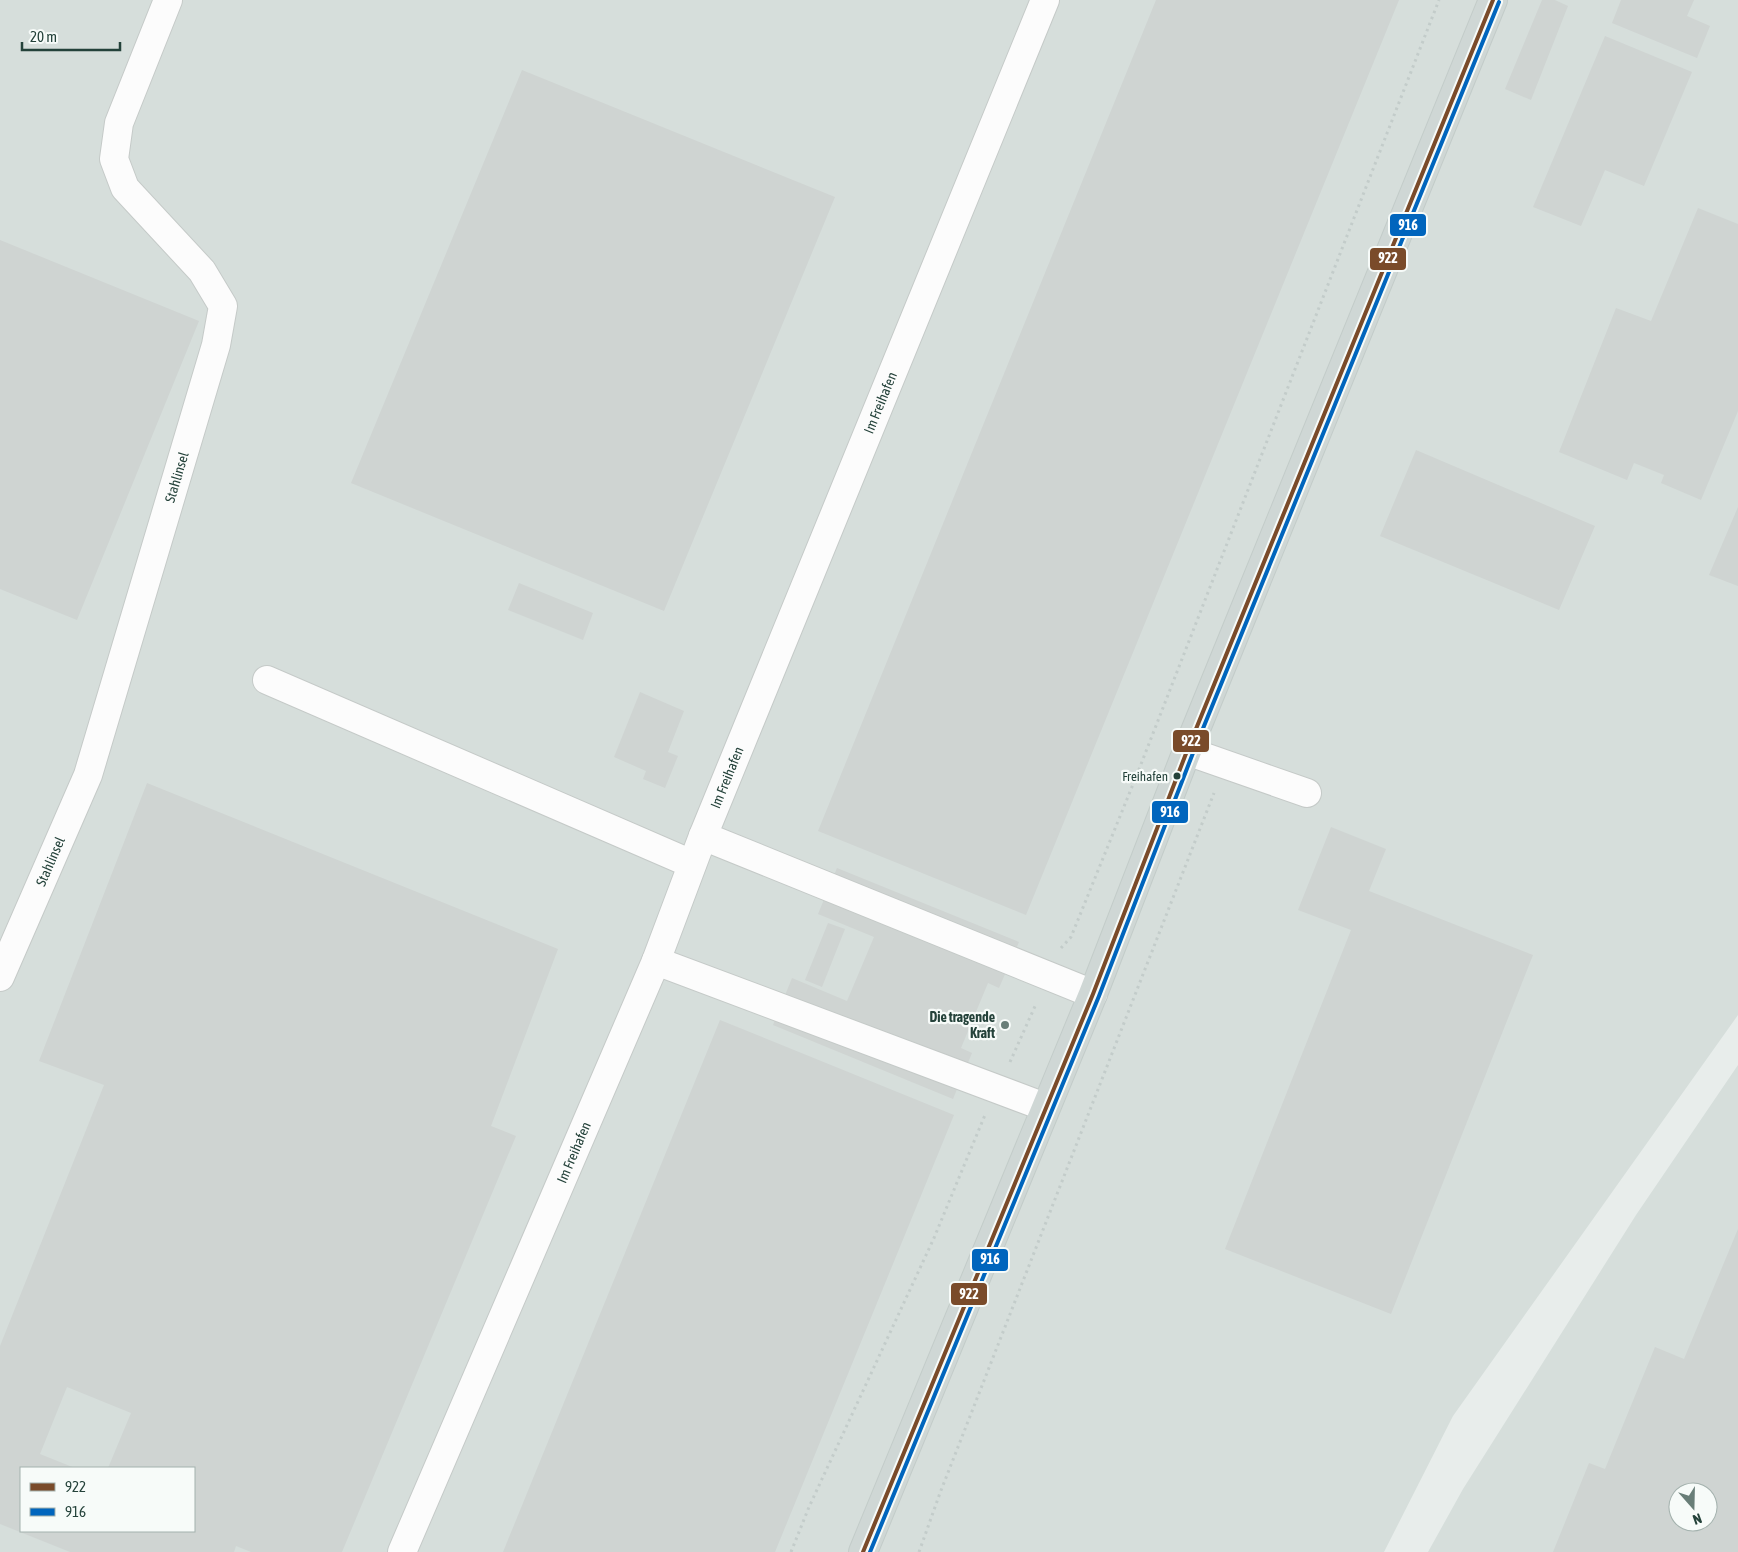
<svg xmlns="http://www.w3.org/2000/svg" width="1738" height="1552" font-family="'Asap Condensed',sans-serif">
	<style>
		.built { fill: #d6dedb; fill-rule: evenodd }
		.building { fill: #cfd4d2; fill-rule: evenodd }
		.lines { fill: none; stroke-linecap: round; stroke-linejoin: round }
		.minor-casing { stroke: #c5cac8; stroke-width: 30 }
		.major-casing { stroke: #c3ccc9; stroke-width: 30 }
		.path { stroke: #c3ccca; stroke-width: 3; stroke-dasharray: 2.5 4; stroke-linecap: butt }
		.minor { stroke: #fcfcfc; stroke-width: 28 }
		.major { stroke: #cfd7d5; stroke-width: 28 }
		.bus-1-casing { stroke: #f7fbf9; stroke-width: 8 }
		.bus-2-casing { stroke: #f7fbf9; stroke-width: 8 }
		.bus-1 { stroke: #7a4b2a; stroke-width: 4 }
		.bus-2 { stroke: #0065bd; stroke-width: 4 }
		.bus-dot { fill: #24423a; stroke: #f7fbf9; stroke-width: 2 }
		.poi-dot { fill: #697e78; stroke: #f7fbf9; stroke-width: 2 }
		.labels { text-anchor: middle; stroke-width: 4.5; stroke-linejoin: round; paint-order: stroke }
		.bus-label { font-size: 13px; fill: #24423a; stroke: #f7fbf9; text-anchor: end }
		.street-label { font-size: 14px; fill: #24423a; stroke: #f7fbf9 }
		.poi-label { font-size: 14px; font-weight: bold; fill: #24423a; stroke: #f7fbf9; text-anchor: end }
		.line-badge { stroke: #f7fbf9; stroke-width: 2 }
		.badge-label { font-size: 14px; text-anchor: middle; font-weight: bold; fill: #fff }
	</style>
	<rect width="100%" height="100%" fill="#e8edeb"/>
	<path class="built" d="M 0,0 L 1738,0 L 1738,1015 L 1453,1416 L 1384,1552 L 0,1552 ZM 21,1468 L 194,1468 L 194,1531 L 21,1531 Z
		M 1738,1065 L 1738,1552 L 1428,1552 L 1463,1489 L 1636,1215 ZM 1678,1492 L 1708,1492 L 1708,1522 L 1678,1522 Z"/>
	<path class="building" d="M 1156,0 L 1399,0 L 1026,915 L 818,831 Z
		M 1542,0 L 1555,0 L 1568,6 L 1531,100 L 1505,89 Z
		M 1621,0 L 1694,0 L 1687,16 L 1710,26 L 1697,58 L 1612,23 Z
		M 1605,36 L 1692,72 L 1644,186 L 1605,170 L 1581,226 L 1533,207 Z
		M 522,70 L 835,197 L 664,611 L 351,483 Z
		M 1698,208 L 1738,224 L 1738,411 L 1701,500 L 1661,483 L 1664,475 L 1634,463 L 1627,480 L 1559,452 L 1616,308 L 1651,321 Z
		M 0,240 L 199,321 L 77,620 L 0,589 Z
		M 1416,450 L 1595,526 L 1559,610 L 1380,536 Z
		M 1738,507 L 1738,586 L 1709,575 Z
		M 519,583 L 593,613 L 583,640 L 508,610 Z
		M 640,692 L 684,711 L 668,752 L 678,756 L 665,788 L 643,779 L 646,771 L 614,757 Z
		M 147,783 L 558,949 L 491,1126 L 516,1136 L 342,1552 L 251,1552 L 236,1546 L 234,1552 L 70,1552 L 0,1524 L 0,1346 L 104,1085 L 39,1061 ZM 67,1387 L 131,1413 L 108,1468 L 194,1468 L 194,1531 L 21,1531 L 21,1468 L 75,1468 L 40,1454 Z
		M 1331,827 L 1386,849 L 1369,891 L 1533,955 L 1391,1314 L 1225,1249 L 1351,930 L 1298,910 Z
		M 837,868 L 1019,942 L 999,988 L 988,983 L 961,1048 L 972,1053 L 953,1099 L 773,1025 L 792,978 L 847,1001 L 874,937 L 818,914 Z
		M 828,923 L 845,929 L 822,987 L 805,980 Z
		M 720,1020 L 954,1115 L 775,1552 L 503,1552 Z
		M 1738,1229 L 1738,1552 L 1553,1552 L 1589,1463 L 1605,1469 L 1655,1347 L 1684,1359 ZM 1678,1492 L 1708,1492 L 1708,1522 L 1678,1522 Z"/>
	<g class="lines">
		<defs>
			<g id="minor">
				<path d="M 267,680 L 692,864"/>
				<path d="M 1187,751 L 1307,793"/>
				<path d="M 703,836 L 1093,994"/>
				<path d="M 656,961 L 1045,1107"/>
				<path id="s1" d="M 0,977 L 88,775 L 216,345 L 223,306 L 202,271 L 125,188 L 114,159 L 119,123 L 168,0"/>
				<path id="s2" d="M 402,1552 L 656,961 L 703,836 L 1045,0"/>
			</g>
			<path id="major" d="M 863,1552 L 1093,994 L 1187,751 L 1493,0"/>
		</defs>
		<use href="#minor" class="minor-casing"/>
		<use href="#major" class="major-casing"/>
		<path class="path" d="M 1061,948 L 1071,937 L 1136,777 L 1439,0
			M 1010,1062 L 1036,1004
			M 791,1552 L 809,1507 L 934,1238 L 985,1115
			M 919,1552 L 940,1493 L 1214,793"/>
		<use href="#minor" class="minor"/>
		<use href="#major" class="major"/>
		<defs>
			<path id="bus-1" d="M 863,1552 L 1093,994 L 1187,751 L 1493,0"/>
			<path id="bus-2" d="M 870,1552 L 1099,996 L 1193,753 L 1499,2"/>
		</defs>
		<use href="#bus-1" class="bus-1-casing"/>
		<use href="#bus-2" class="bus-2-casing"/>
		<use href="#bus-1" class="bus-1"/>
		<use href="#bus-2" class="bus-2"/>
	</g>
	<circle class="bus-dot" cx="1177" cy="776" r="4.5"/>
	<circle class="poi-dot" cx="1005" cy="1025" r="5"/>
	<g class="labels">
		<g class="bus-label">
			<text x="1168" y="781">Freihafen</text>
		</g>
		<g class="street-label">
			<text dy="5" stroke="none"><textPath href="#s2" startOffset="1245">Im Freihafen</textPath></text>
			<text dy="5" stroke="none"><textPath href="#s1" startOffset="531">Stahlinsel</textPath></text>
			<text dy="5" stroke="none"><textPath href="#s2" startOffset="840">Im Freihafen</textPath></text>
			<text dy="5" stroke="none"><textPath href="#s1" startOffset="126">Stahlinsel</textPath></text>
			<text dy="5" stroke="none"><textPath href="#s2" startOffset="435">Im Freihafen</textPath></text>
		</g>
		<g class="poi-label">
			<text x="995" y="1022">Die tragende<tspan x="995" dy="16">Kraft</tspan></text>
		</g>
	</g>
	<g class="line-badge">
		<rect x="1389" y="213" width="38" height="24" rx="5" fill="#0065bd"/>
		<rect x="1369" y="247" width="38" height="24" rx="5" fill="#7a4b2a"/>
		<rect x="1172" y="729" width="38" height="24" rx="5" fill="#7a4b2a"/>
		<rect x="1151" y="800" width="38" height="24" rx="5" fill="#0065bd"/>
		<rect x="971" y="1248" width="38" height="24" rx="5" fill="#0065bd"/>
		<rect x="950" y="1282" width="38" height="24" rx="5" fill="#7a4b2a"/>
	</g>
	<g class="badge-label">
		<text x="1408" y="230">916</text>
		<text x="1388" y="263">922</text>
		<text x="1191" y="746">922</text>
		<text x="1170" y="817">916</text>
		<text x="990" y="1264">916</text>
		<text x="969" y="1299">922</text>
	</g>
	<rect x="20" y="1467" width="175" height="65" fill="#f7fbf9" stroke="#a3b1ad"/>
	<rect x="30" y="1483" width="25" height="8" fill="#7a4b2a" stroke="#a3b1ad"/>
	<text x="65" y="1492" font-size="15" fill="#24423a">922</text>
	<rect x="30" y="1508" width="25" height="8" fill="#0065bd" stroke="#a3b1ad"/>
	<text x="65" y="1517" font-size="15" fill="#24423a">916</text>
	<g transform="translate(1693 1507) rotate(160)"><circle r="24" fill="#f7fbf9" stroke="#a3b1ad"/>
	<path d="M0-4L9 19L0 12L-9 19Z" fill="#697e78"/>
	<text y="-8" font-size="14" font-weight="bold" text-anchor="middle" fill="#24423a">N</text>
	</g>
	<path d="M22 42v8h98v-8" fill="none" stroke="#24423a" stroke-width="2.5"/>
	<text x="30" y="42" font-size="15" fill="#24423a" stroke="#f7fbf9" stroke-width="4" paint-order="stroke">20 m</text>
</svg>
